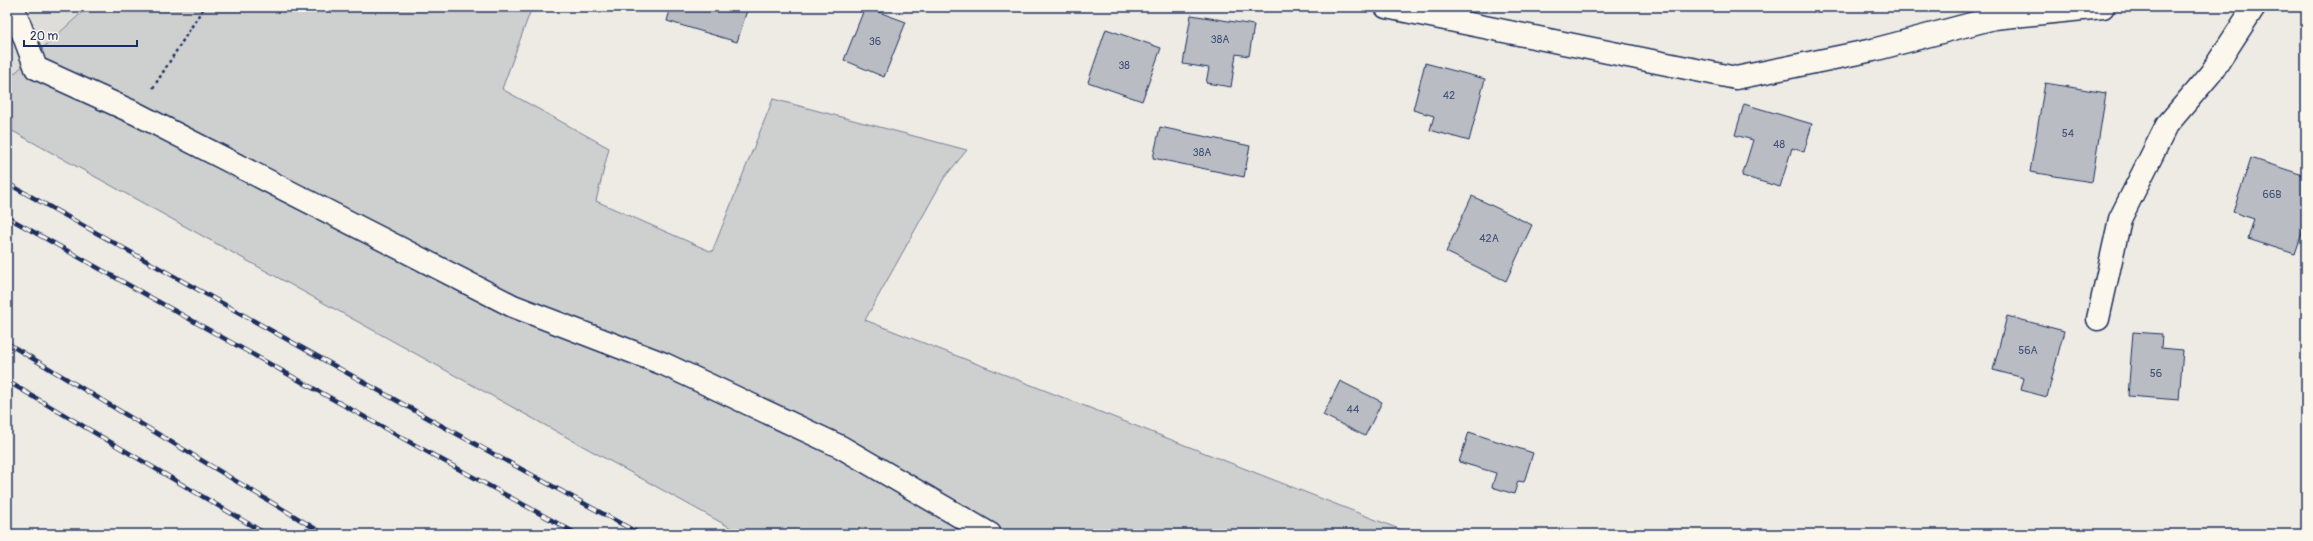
<svg xmlns="http://www.w3.org/2000/svg" width="2313" height="541" font-family="Pangolin,sans-serif">
	<style>
		.built { fill: #deddda }
		.green { fill: #cecfcf; stroke: #747f96 }
		.building { fill: #b9bcc3; stroke: #1b2f5e }
		.lines { fill: none; stroke-linecap: round; stroke-linejoin: round }
		.minor-casing { stroke: #1b2f5e; stroke-width: 25 }
		.path { stroke: #1b2f5e; stroke-width: 2.5; stroke-dasharray: 3 3; stroke-linecap: butt }
		.minor { stroke: #fbf7ec; stroke-width: 22 }
		.rail-casing { stroke: #1b2f5e; stroke-width: 4.5 }
		.rail { stroke: #fbf7ec; stroke-width: 3; stroke-dasharray: 9; stroke-linecap: butt }
		.labels { text-anchor: middle; stroke-width: 3; stroke-linejoin: round; paint-order: stroke }
		.number-label { font-size: 11px; fill: #425277 }
	</style>
	<rect width="100%" height="100%" fill="#eeebe4"/>
	<filter id="ink" filterUnits="userSpaceOnUse"><feTurbulence type="fractalNoise" baseFrequency=".025" numOctaves="2"/><feDisplacementMap in="SourceGraphic" scale="8" xChannelSelector="R" yChannelSelector="G"/><feConvolveMatrix kernelMatrix="1 2 1 2 8 2 1 2 1" color-interpolation-filters="sRGB"/></filter>
	<g filter="url(#ink)">
		<path class="built" d="M 7,7 L 88,7 L 7,80 Z"/>
		<path class="green" d="M 88,7 L 532,7 L 502,89 L 609,148 L 596,201 L 712,252 L 773,99 L 967,150 L 944,178 L 865,320 L 1412,534 L 742,534 L 7,128 L 7,80 Z"/>
		<path class="building" d="M 586,7 L 603,7 L 601,13 Z
			M 671,7 L 748,7 L 737,42 L 667,21 Z
			M 865,7 L 906,22 L 884,77 L 844,60 Z
			M 1191,15 L 1254,25 L 1249,56 L 1236,54 L 1231,87 L 1206,83 L 1209,68 L 1183,64 Z
			M 1106,29 L 1161,48 L 1142,101 L 1088,82 Z
			M 1425,63 L 1485,79 L 1469,141 L 1430,130 L 1434,116 L 1413,110 Z
			M 2045,83 L 2106,93 L 2092,182 L 2030,172 Z
			M 1744,104 L 1812,124 L 1804,152 L 1792,148 L 1780,187 L 1742,176 L 1753,140 L 1735,135 Z
			M 1160,127 L 1250,146 L 1244,177 L 1153,158 Z
			M 2251,158 L 2306,176 L 2306,221 L 2295,254 L 2248,239 L 2254,219 L 2233,212 Z
			M 1472,196 L 1532,225 L 1506,281 L 1446,252 Z
			M 2007,316 L 2064,331 L 2047,397 L 2021,390 L 2024,378 L 1993,370 Z
			M 2133,332 L 2162,334 L 2161,348 L 2183,350 L 2179,400 L 2128,396 Z
			M 1340,381 L 1382,402 L 1365,436 L 1323,415 Z
			M 1469,432 L 1533,453 L 1524,482 L 1518,481 L 1514,494 L 1492,487 L 1496,473 L 1459,462 Z"/>
		<g class="lines">
			<defs>
				<path id="minor" d="M 13,7 L 36,68 L 137,114 L 513,306 L 664,364 L 841,447 L 990,534
					M 1386,7 L 1736,78 L 1873,50 L 1994,18 L 2103,7
					M 2098,319 L 2120,219 L 2167,125 L 2211,73 L 2254,7"/>
			</defs>
			<use href="#minor" class="minor-casing"/>
			<path class="path" d="M 153,88 L 204,7"/>
			<use href="#minor" class="minor"/>
			<defs>
				<path id="rail" d="M 7,183 L 435,422 L 640,534
					M 7,217 L 413,444 L 577,534
					M 7,343 L 324,534
					M 7,381 L 266,534"/>
			</defs>
			<use href="#rail" class="rail-casing"/>
			<use href="#rail" class="rail"/>
		</g>
	</g>
	<g class="labels">
		<g class="number-label">
			<text x="1220" y="43">38А</text>
			<text x="875" y="45">36</text>
			<text x="1124" y="69">38</text>
			<text x="1449" y="99">42</text>
			<text x="2068" y="137">54</text>
			<text x="1779" y="148">48</text>
			<text x="1202" y="156">38А</text>
			<text x="2272" y="198">66В</text>
			<text x="1489" y="242">42А</text>
			<text x="2028" y="354">56А</text>
			<text x="2156" y="377">56</text>
			<text x="1353" y="413">44</text>
		</g>
	</g>
	<rect width="2313" height="541" fill="none" stroke="#fbf7ec" stroke-width="24"/>
	<rect x="12" y="12" width="2289" height="517" fill="none" stroke="#1b2f5e" stroke-width="1.5" filter="url(#ink)"/>
	<path d="M24 40v6h113v-6" fill="none" stroke="#1b2f5e" stroke-width="2"/>
	<text x="30" y="40" font-size="12" fill="#1b2f5e" stroke="#fbf7ec" stroke-width="3" paint-order="stroke">20 m</text>
</svg>
